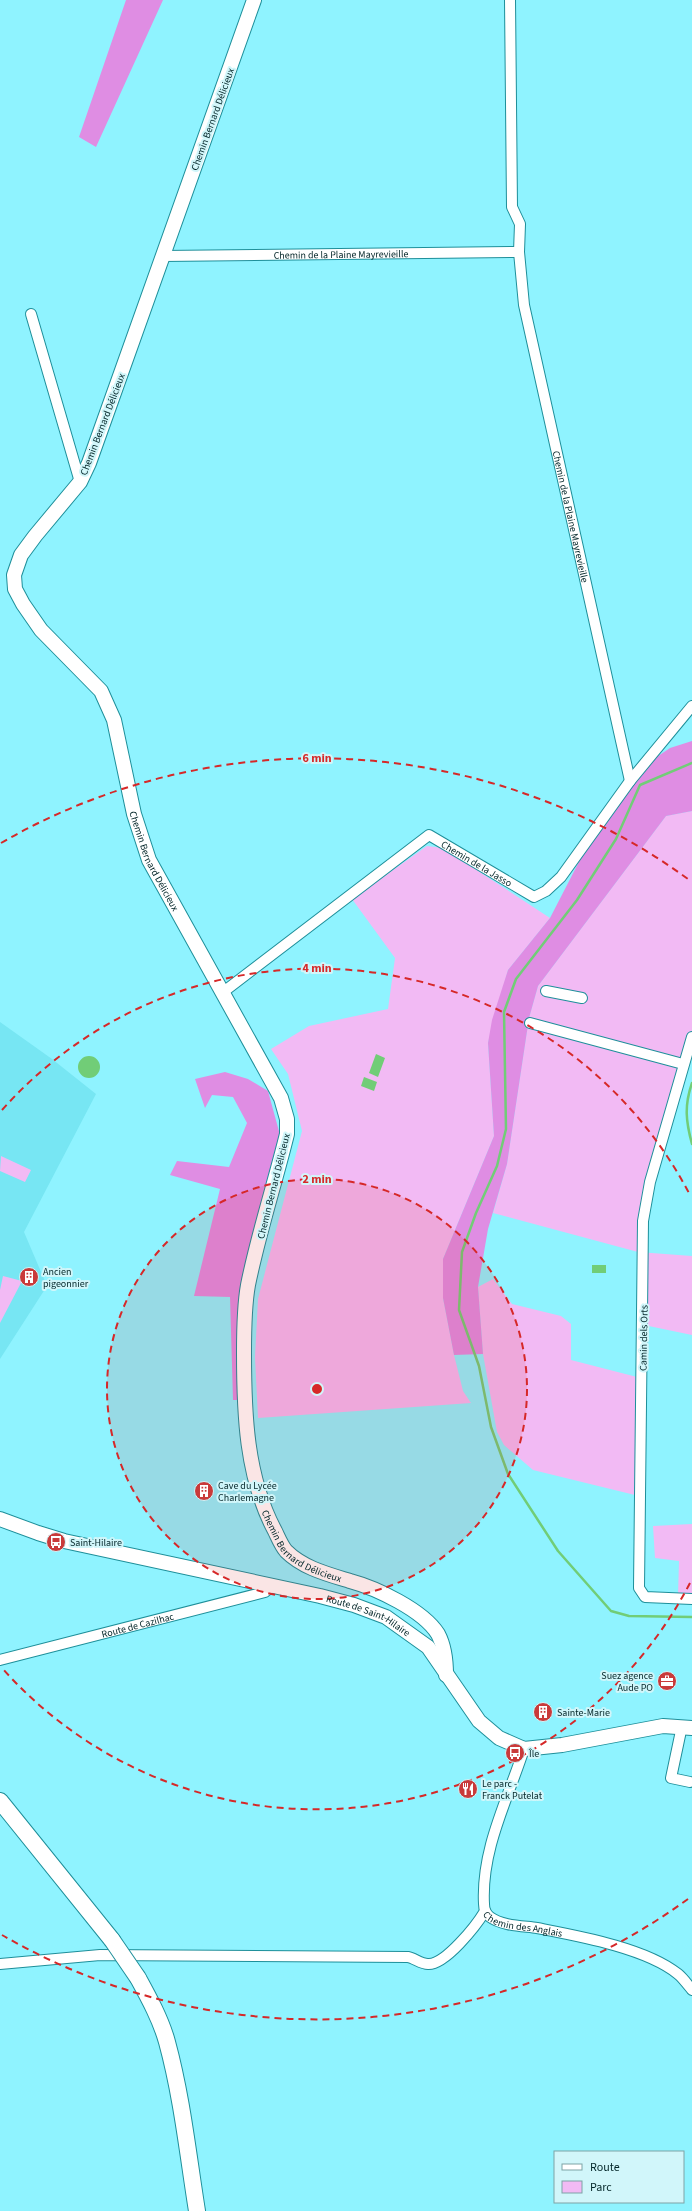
<svg xmlns="http://www.w3.org/2000/svg" width="692" height="2211" font-family="'Source Sans 3',sans-serif">
	<style>
		.built { fill: #77e6f3 }
		.green { fill: #f2baf4 }
		.forest { fill: #df8de3 }
		.water { fill: #71cd77 }
		.lines { fill: none; stroke-linecap: round; stroke-linejoin: round }
		.stream { stroke: #71cd77; stroke-width: 2.5 }
		.street-casing { stroke: #1e8f9a; stroke-width: 12 }
		.secondary-casing { stroke: #1e8f9a; stroke-width: 16 }
		.primary-casing { stroke: #1e8f9a; stroke-width: 18 }
		.street { stroke: #fff; stroke-width: 10 }
		.secondary { stroke: #fff; stroke-width: 14 }
		.primary { stroke: #fff; stroke-width: 16 }
		.primary-bridge-casing { stroke: #1e8f9a; stroke-width: 18; stroke-linecap: butt }
		.primary-bridge { stroke: #fff; stroke-width: 16 }
		.ring { fill: none; stroke: #d62828; stroke-width: 2; stroke-dasharray: 7 5 }
		.labels { text-anchor: middle; stroke-width: 4; stroke-linejoin: round; paint-order: stroke }
		.street-label { font-size: 10px; fill: #042629; stroke: #d1f6fa }
		.poi-label { font-size: 10px; fill: #042629; stroke: #d1f6fa; text-anchor: start }
		.centre { fill: #d62828; stroke: #d1f6fa; stroke-width: 2 }
		.ring-label { font-size: 12px; text-anchor: middle; font-weight: bold; fill: #d62828; stroke: #d1f6fa; stroke-width: 4; stroke-linejoin: round; paint-order: stroke }
	</style>
	<rect width="100%" height="100%" fill="#8ff3ff"/>
	<path class="built" d="M 0,1022 L 52,1059 L 96,1094 L 24,1232 L 47,1286 L 0,1359 Z"/>
	<path class="green" d="M 692,811 L 692,1031 C 663,1100 653,1178 638,1252 L 692,1256 L 692,1335 L 639,1324 L 638,1252 L 493,1213 L 507,1164 L 529,1018 L 538,986 L 666,816 Z
		M 427,846 L 443,848 L 550,918 L 508,970 L 488,1043 L 494,1136 L 443,1259 L 443,1298 L 454,1355 L 463,1391 L 471,1403 L 258,1418 L 255,1357 L 258,1299 L 302,1131 L 288,1074 L 271,1049 L 309,1026 L 388,1009 L 395,958 L 352,899 Z
		M 1,1156 L 31,1170 L 25,1182 L 0,1171 Z
		M 3,1276 L 22,1281 L 0,1323 L 0,1290 Z
		M 493,1279 L 512,1304 L 561,1316 L 571,1324 L 571,1360 L 637,1377 L 639,1496 L 533,1470 L 504,1445 L 497,1432 L 483,1354 L 478,1287 Z
		M 692,1524 L 692,1596 L 678,1596 L 679,1561 L 655,1558 L 653,1526 Z"/>
	<path class="forest" d="M 126,0 L 163,0 L 96,147 L 79,137 Z
		M 692,741 L 692,811 L 666,816 L 538,986 L 529,1018 L 507,1164 L 488,1229 L 478,1287 L 483,1354 L 454,1355 L 443,1298 L 443,1259 L 494,1136 L 488,1043 L 492,1020 L 508,970 L 550,918 L 599,823 L 636,771 L 670,748 Z
		M 225,1072 L 248,1079 L 268,1091 L 280,1135 L 248,1286 L 245,1400 L 233,1400 L 230,1297 L 194,1296 L 220,1189 L 170,1175 L 177,1161 L 229,1167 L 247,1123 L 233,1097 L 212,1095 L 205,1108 L 195,1079 Z"/>
	<path class="water" d="M 376,1054 L 385,1058 L 378,1077 L 369,1073 Z
		M78 1067a11 11 0 1 1 22 0a11 11 0 1 1-22 0Z
		M 364,1077 L 377,1082 L 374,1091 L 361,1086 Z
		M 592,1265 L 606,1265 L 606,1273 L 592,1273 Z"/>
	<g class="lines">
		<path class="stream" d="M 692,763 L 640,785 L 616,839 L 577,900 L 516,979 L 504,1012 L 506,1129 L 497,1166 L 476,1213 L 462,1252 L 459,1310 L 479,1366 L 491,1427 L 508,1474 L 558,1551 L 611,1611 L 629,1616 L 692,1617
			M 692,1083 C 684,1106 686,1122 692,1144"/>
		<defs>
			<g id="street">
				<path d="M 510,0 L 512,207 L 520,224 L 519,252"/>
				<path id="s1" d="M 162,256 L 519,252 L 524,305 L 630,781"/>
				<path d="M 31,314 L 80,482"/>
				<path d="M 546,991 L 582,998"/>
				<path id="s2" d="M 222,993 L 429,835 L 534,897 L 546,891 L 561,877 L 630,781 L 692,706"/>
				<path d="M 530,1023 L 683,1064"/>
				<path d="M 692,1037 L 650,1182 L 643,1221 L 639,1588 L 645,1597 L 692,1599"/>
				<path id="s3" d="M 0,1660 L 265,1592 L 272,1586"/>
				<path d="M 682,1726 L 671,1778 L 690,1782"/>
				<path id="s4" d="M 524,1749 C 508,1799 481,1849 484,1904 C 484,1909 486,1914 490,1917 C 502,1926 524,1926 537,1928 C 578,1936 646,1948 678,1974 C 683,1978 688,1985 692,1990"/>
				<path d="M 0,1964 L 100,1955 L 408,1957 C 414,1958 421,1964 428,1964 C 445,1965 476,1926 485,1911"/>
			</g>
			<g id="secondary">
				<path id="s5" d="M 254,0 L 89,463 L 80,482 L 35,536 L 21,555 L 14,575 L 15,589 L 23,604 L 41,630 L 101,691 L 114,720 L 134,814 L 149,860 L 281,1098 L 287,1119 L 287,1134 C 275,1183 258,1235 248,1285 C 244,1307 244,1331 244,1353 C 244,1413 246,1477 275,1531 C 278,1537 281,1545 286,1551 C 303,1568 327,1574 350,1581 C 376,1588 423,1610 438,1634 C 445,1647 446,1661 446,1675"/>
				<path id="s6" d="M 0,1519 L 38,1533 L 64,1541 L 320,1596 L 354,1605 L 386,1617 L 428,1647 L 479,1721 L 499,1738 L 524,1749 L 562,1745 L 663,1726 L 692,1728"/>
			</g>
			<path id="primary" d="M 0,1801 L 112,1940
				M 138,1978 C 149,1998 161,2020 167,2042 C 182,2097 188,2155 197,2211"/>
		</defs>
		<use href="#street" class="street-casing"/>
		<use href="#secondary" class="secondary-casing"/>
		<use href="#primary" class="primary-casing"/>
		<use href="#street" class="street"/>
		<use href="#secondary" class="secondary"/>
		<use href="#primary" class="primary"/>
		<defs>
			<path id="primary-bridge" d="M 112,1940 L 138,1978"/>
		</defs>
		<use href="#primary-bridge" class="primary-bridge-casing"/>
		<use href="#primary-bridge" class="primary-bridge"/>
	</g>
	<circle cx="317" cy="1389" r="210" fill="#d62828" fill-opacity=".12"/>
	<g class="ring">
		<circle cx="317" cy="1389" r="210"/>
		<path d="M690 1583A421 421 0 0 1 2 1668M2 1110A421 421 0 0 1 690 1195"/>
		<path d="M688 1899A631 631 0 0 1 2 1935M1 843A631 631 0 0 1 688 879"/>
	</g>
	<defs>
		<symbol id="building-disc" viewBox="-11 -11 22 22"><circle r="9.5" fill="#c93a3a" stroke="#d1f6fa"/><path d="M-4-6H4V6H1V3H-1V6H-4ZM-2.5-4.3h1.7v1.8h-1.7ZM.8-4.3h1.7v1.8H.8ZM-2.5-1h1.7V.8h-1.7ZM.8-1h1.7V.8H.8Z" fill="#fff"/></symbol>
		<symbol id="bus-disc" viewBox="-11 -11 22 22"><circle r="9.5" fill="#c93a3a" stroke="#d1f6fa"/><path d="M-5-6H5V4H4V6H2V4H-2V6H-4V4H-5ZM-3.5-4V0h7V-4ZM-3.5 1.2v1.5H-2V1.2ZM2 1.2v1.5H3.5V1.2Z" fill="#fff"/></symbol>
		<symbol id="office-disc" viewBox="-11 -11 22 22"><circle r="9.5" fill="#c93a3a" stroke="#d1f6fa"/><path d="M-6-3h4V-5.5h4V-3h4V5H-6ZM-1-4.5V-3h2v-1.5ZM-6 0V1H6V0Z" fill="#fff"/></symbol>
		<symbol id="restaurant-disc" viewBox="-11 -11 22 22"><circle r="9.5" fill="#c93a3a" stroke="#d1f6fa"/><path d="M-5-6h1v4h1v-4h1v4h1v-4h1v5L-1.5 .5V6h-2V.5L-5-1ZM5-6V6H3V1.5H1.5Q1.5-4 5-6Z" fill="#fff"/></symbol>
	</defs>
	<g fill-rule="evenodd">
		<use href="#building-disc" x="18" y="1266" width="22" height="22"/>
		<use href="#building-disc" x="193" y="1480" width="22" height="22"/>
		<use href="#bus-disc" x="45" y="1531" width="22" height="22"/>
		<use href="#office-disc" x="656" y="1670" width="22" height="22"/>
		<use href="#building-disc" x="532" y="1701" width="22" height="22"/>
		<use href="#bus-disc" x="504" y="1742" width="22" height="22"/>
		<use href="#restaurant-disc" x="457" y="1778" width="22" height="22"/>
	</g>
	<g class="labels">
		<g class="street-label">
			<text transform="translate(212 119) rotate(-70)" y="4">Chemin Bernard Délicieux</text>
			<text dy="4" stroke="none"><textPath href="#s1" startOffset="179">Chemin de la Plaine Mayrevieille</textPath></text>
			<text transform="translate(102 424) rotate(-69)" y="4">Chemin Bernard Délicieux</text>
			<text dy="4" stroke="none"><textPath href="#s1" startOffset="627">Chemin de la Plaine Mayrevieille</textPath></text>
			<text dy="4" stroke="none"><textPath href="#s5" startOffset="955">Chemin Bernard Délicieux</textPath></text>
			<text dy="4" stroke="none"><textPath href="#s2" startOffset="316">Chemin de la Jasso</textPath></text>
			<text transform="translate(273 1186) rotate(-76)" y="4">Chemin Bernard Délicieux</text>
			<text transform="translate(643 1338) rotate(-89)" y="4">Camin dels Orts</text>
			<text dy="4" stroke="none"><textPath href="#s5" startOffset="1699">Chemin Bernard Délicieux</textPath></text>
			<text dy="4" stroke="none"><textPath href="#s6" startOffset="382">Route de Saint-Hilaire</textPath></text>
			<text dy="4" stroke="none"><textPath href="#s3" startOffset="142">Route de Cazilhac</textPath></text>
			<text dy="4" stroke="none"><textPath href="#s4" startOffset="210">Chemin des Anglais</textPath></text>
		</g>
		<g class="poi-label">
			<text x="43" y="1275">Ancien<tspan x="43" dy="12">pigeonnier</tspan></text>
			<text x="218" y="1489">Cave du Lycée<tspan x="218" dy="12">Charlemagne</tspan></text>
			<text x="70" y="1546">Saint-Hilaire</text>
			<text x="653" y="1679" text-anchor="end">Suez agence<tspan x="653" dy="12">Aude PO</tspan></text>
			<text x="557" y="1716">Sainte-Marie</text>
			<text x="529" y="1757">Île</text>
			<text x="482" y="1787">Le parc -<tspan x="482" dy="12">Franck Putelat</tspan></text>
		</g>
	</g>
	<circle cx="317" cy="1389" r="6" class="centre"/>
	<g class="ring-label">
		<text x="317" y="762">6 min</text>
		<text x="317" y="972">4 min</text>
		<text x="317" y="1183">2 min</text>
	</g>
	<rect x="554" y="2151" width="130" height="52" fill="#d1f6fa" stroke="#7fa3a6"/>
	<rect x="562" y="2164" width="20" height="6" fill="#ffffff" stroke="#7fa3a6"/>
	<text x="590" y="2171" font-size="12" fill="#042629">Route</text>
	<rect x="562" y="2181" width="20" height="12" fill="#f2baf4" stroke="#7fa3a6"/>
	<text x="590" y="2191" font-size="12" fill="#042629">Parc</text>
</svg>
